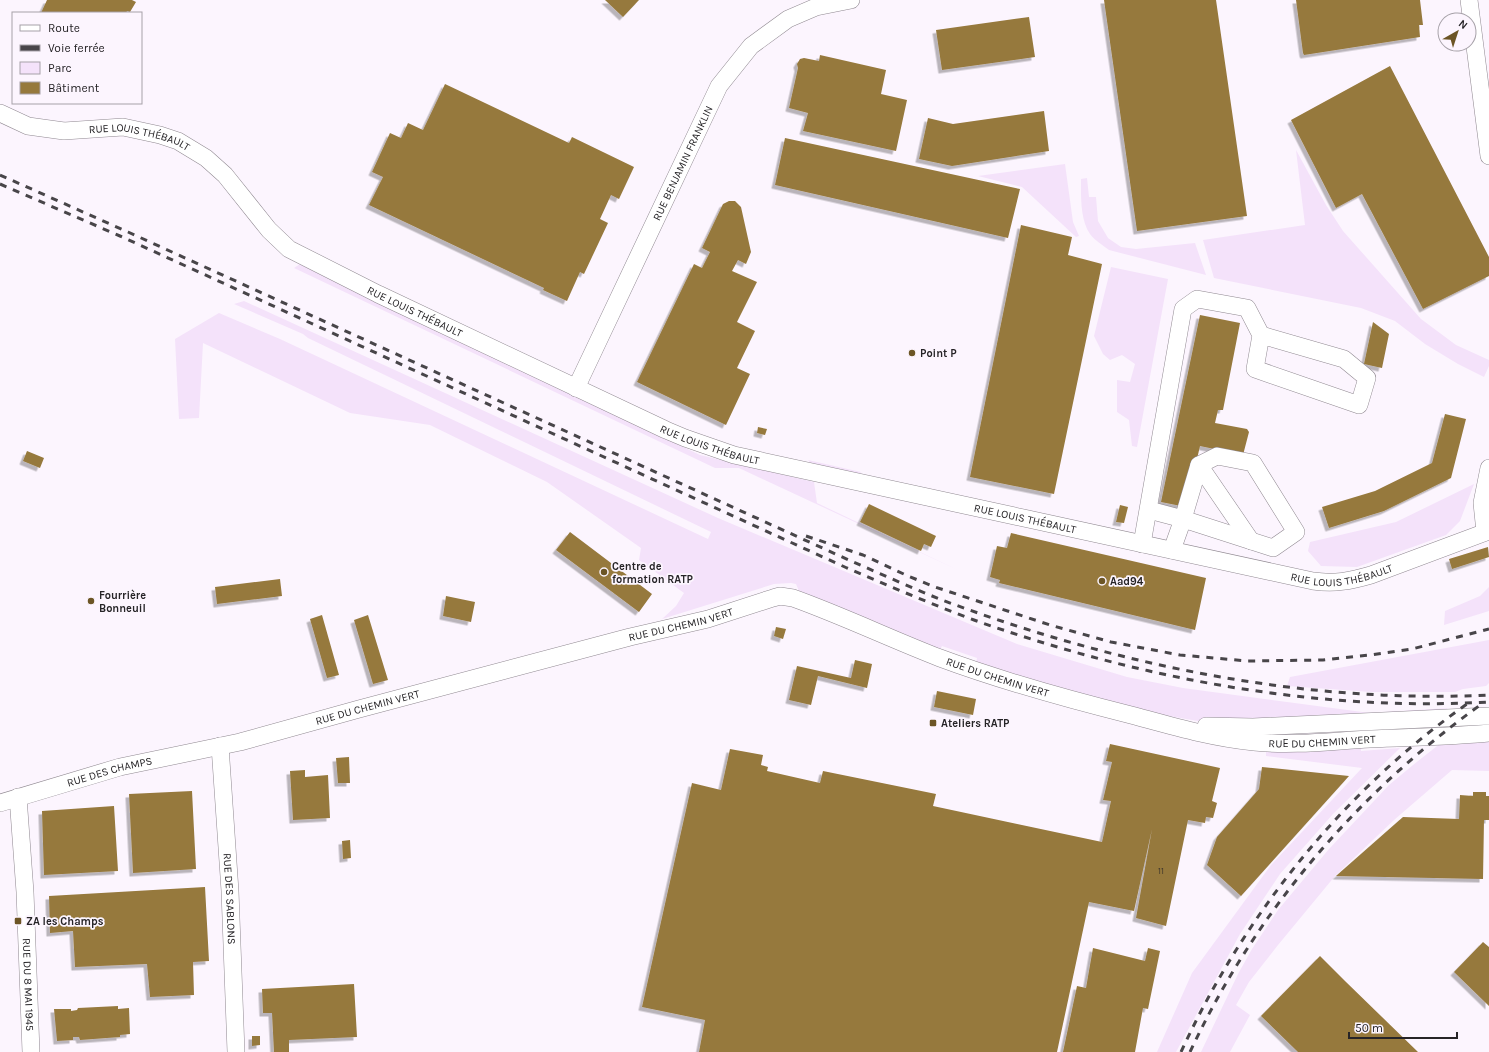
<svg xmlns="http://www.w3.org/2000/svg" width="1489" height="1052" font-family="Karla,sans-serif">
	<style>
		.green { fill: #f4e2fa }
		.building { fill: #96793d; filter: url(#shadow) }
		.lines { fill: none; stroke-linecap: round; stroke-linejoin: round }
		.street-casing { stroke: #908991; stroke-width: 18 }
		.street { stroke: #fff; stroke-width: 17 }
		.rail { stroke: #484549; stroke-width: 3; stroke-dasharray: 7 7; stroke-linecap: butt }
		.poi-dot { fill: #6c5525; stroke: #fcf5fe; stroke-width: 1.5 }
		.labels { text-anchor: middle; stroke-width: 3.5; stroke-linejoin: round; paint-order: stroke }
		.number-label { font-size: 9px; fill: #42392c }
		.street-label { font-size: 11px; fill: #262427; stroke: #fcf5fe }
		.poi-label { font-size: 11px; font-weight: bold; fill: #262427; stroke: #fcf5fe; text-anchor: start }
	</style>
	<defs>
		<filter id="shadow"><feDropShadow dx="-3.5" dy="3.5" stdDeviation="0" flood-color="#0004"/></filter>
	</defs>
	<rect width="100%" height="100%" fill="#fcf5fe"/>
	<path class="green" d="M 1296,150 L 1326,205 L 1343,231 L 1421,319 L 1456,345 L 1489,360 L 1489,366 L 1484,377 L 1458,364 L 1425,344 L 1395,321 L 1361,308 L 1214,278 L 1203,240 L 1305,225 Z
		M 1065,164 L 1073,222 L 1079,236 L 1076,237 L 1022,187 L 978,176 Z
		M 1087,178 L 1089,197 L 1096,197 L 1098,221 L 1108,238 L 1121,247 L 1136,249 L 1195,243 L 1206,275 L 1109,250 C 1103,245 1095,241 1090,234 C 1080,219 1081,196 1081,179 Z
		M 300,264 L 700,455 L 814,482 L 817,503 L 960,571 L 739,468 L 715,468 L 294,268 Z
		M 1111,267 L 1168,279 L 1137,447 L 1132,446 L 1129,420 L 1117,412 L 1117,380 L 1130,382 L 1135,364 L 1122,355 L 1110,360 L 1103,354 L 1094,336 Z
		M 244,301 L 718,518 L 1017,644 L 1127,677 L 1183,688 L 1370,713 L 1448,708 L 1438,715 L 1215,724 L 1123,708 L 976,663 L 977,658 L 942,646 L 940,650 L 799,591 L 796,584 L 791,583 L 774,584 L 662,619 L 676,606 L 684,593 L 639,560 L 641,548 L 547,482 L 430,425 L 350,413 L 203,343 L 199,418 L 179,419 L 175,339 L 219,313 L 280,339 L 708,539 L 711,532 L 308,338 L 303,334 L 234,304 Z
		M 808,460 L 861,472 L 858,475 L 812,465 Z
		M 1474,484 L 1460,521 L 1446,535 L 1357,567 L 1321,566 L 1308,551 L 1310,542 L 1396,522 Z
		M 1489,587 L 1489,611 L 1444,625 L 1445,611 L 1480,596 Z
		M 1489,640 L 1489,683 L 1486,686 L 1463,689 L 1455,692 L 1371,692 L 1287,686 L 1290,677 Z
		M 1460,728 L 1453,745 L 1489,741 L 1489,771 L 1452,770 L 1394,820 L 1335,876 L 1278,945 L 1249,982 L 1236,1005 L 1250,1015 L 1230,1052 L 1201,1052 L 1238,974 L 1252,949 L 1278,910 L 1329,849 L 1389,785 L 1413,765 Z
		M 1361,747 L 1361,751 L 1400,748 L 1333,814 L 1280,874 L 1240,934 L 1176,1052 L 1157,1052 L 1192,973 L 1271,865 L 1362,768 L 1266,756 L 1266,751 Z"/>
	<path class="building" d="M 47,0 L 132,0 L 136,2 L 130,12 L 127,11 L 126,13 L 41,13 Z
		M 605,0 L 639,0 L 623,17 Z
		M 1104,0 L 1216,0 L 1247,216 L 1137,231 Z
		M 1296,0 L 1420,0 L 1423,25 L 1419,25 L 1420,37 L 1304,55 L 1303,53 Z
		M 1029,17 L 1035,57 L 942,70 L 936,30 Z
		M 820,55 L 886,70 L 881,94 L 907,100 L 896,151 L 803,131 L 808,113 L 789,108 L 798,68 L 797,64 L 800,59 L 804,58 L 819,61 Z
		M 1390,66 L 1489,257 L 1489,276 L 1423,309 L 1362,194 L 1336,208 L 1291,120 Z
		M 445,84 L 569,143 L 572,137 L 634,167 L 619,199 L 611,195 L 600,219 L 608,223 L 584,274 L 580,272 L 567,301 L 543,290 L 544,288 L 369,205 L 383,177 L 372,172 L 390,133 L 401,138 L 408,123 L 423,130 Z
		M 1044,111 L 1049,151 L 952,166 L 919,159 L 928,118 L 953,124 Z
		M 785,138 L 1020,189 L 1008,238 L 775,185 Z
		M 729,201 L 735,201 L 741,207 L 751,252 L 746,264 L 738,260 L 732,271 L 757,282 L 737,322 L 755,331 L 737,368 L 750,374 L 726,425 L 637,382 L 694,264 L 702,268 L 710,252 L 702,248 L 723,204 Z
		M 1021,225 L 1072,237 L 1068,255 L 1102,264 L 1054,494 L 970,477 Z
		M 1200,315 L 1240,323 L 1223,410 L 1218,410 L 1215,423 L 1247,429 L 1249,432 L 1243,455 L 1200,446 L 1186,507 L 1161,502 Z
		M 1373,322 L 1389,334 L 1382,368 L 1364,364 Z
		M 1445,414 L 1466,419 L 1451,478 L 1384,511 L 1329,528 L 1322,507 L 1375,491 L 1432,463 Z
		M 758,427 L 767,429 L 765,435 L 757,433 Z
		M 27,451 L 44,458 L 40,468 L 23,461 Z
		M 869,504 L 936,536 L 931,547 L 924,544 L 921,551 L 860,522 Z
		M 1120,505 L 1128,507 L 1124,523 L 1116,522 Z
		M 570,532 L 652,594 L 639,612 L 556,550 Z
		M 1011,533 L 1206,578 L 1195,630 L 999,583 L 1000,580 L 990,577 L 997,546 L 1007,548 Z
		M 1488,547 L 1489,557 L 1452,569 L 1449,559 Z
		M 280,579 L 282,596 L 217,604 L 215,587 Z
		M 446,596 L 475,602 L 471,622 L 443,616 Z
		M 322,615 L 339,675 L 327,678 L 310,619 Z
		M 368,615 L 388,680 L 373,684 L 354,620 Z
		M 776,627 L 786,629 L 783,639 L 774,636 Z
		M 855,660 L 872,664 L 867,688 L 818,676 L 811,705 L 789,700 L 797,666 L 851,678 Z
		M 937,691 L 976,699 L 973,715 L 934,707 Z
		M 1110,744 L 1220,768 L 1212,801 L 1217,803 L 1213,818 L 1206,817 L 1205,823 L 1188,820 L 1166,926 L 1136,918 L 1152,829 L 1134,911 L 1089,902 L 1057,1052 L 699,1052 L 705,1020 L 642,1007 L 692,783 L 721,790 L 730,749 L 763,755 L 761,765 L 768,767 L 767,771 L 820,783 L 823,771 L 936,794 L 933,806 L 1102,842 L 1111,801 L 1103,800 L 1112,762 L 1106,761 Z
		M 349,757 L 350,783 L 338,783 L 336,758 Z
		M 1262,767 L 1349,776 L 1241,896 L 1207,865 L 1217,837 L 1259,789 Z
		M 305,770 L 305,777 L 328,775 L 330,818 L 293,820 L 290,771 Z
		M 192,791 L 196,869 L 133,873 L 129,794 Z
		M 1473,792 L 1486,792 L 1486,796 L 1489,796 L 1489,820 L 1484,820 L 1483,879 L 1336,876 L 1403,817 L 1459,819 L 1460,795 L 1473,796 Z
		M 114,806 L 118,871 L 44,875 L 42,811 Z
		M 350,840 L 351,858 L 343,859 L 342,841 Z
		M 205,887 L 209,961 L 193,962 L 194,995 L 150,997 L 147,964 L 75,967 L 73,931 L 50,933 L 49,896 Z
		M 1483,942 L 1489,947 L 1489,1006 L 1454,972 Z
		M 1093,948 L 1145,961 L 1148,948 L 1160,951 L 1148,1009 L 1143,1008 L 1135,1052 L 1063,1052 L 1077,986 L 1086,988 Z
		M 1320,956 L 1345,981 L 1418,1052 L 1298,1052 L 1261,1016 Z
		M 354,984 L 357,1037 L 289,1040 L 289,1052 L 274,1052 L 272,1013 L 263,1013 L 262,989 Z
		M 118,1006 L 118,1009 L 129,1008 L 130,1034 L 120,1035 L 120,1037 L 80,1040 L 79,1037 L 73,1037 L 73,1040 L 57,1041 L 54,1009 L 71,1009 L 71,1011 L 77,1010 L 78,1008 Z
		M 252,1036 L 260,1036 L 260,1045 L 252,1046 Z"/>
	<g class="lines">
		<defs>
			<g id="street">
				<path d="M 1469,0 L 1489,156"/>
				<path id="s1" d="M 0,113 L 28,126 L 64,131 L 123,127 L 160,135 L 178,141 L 206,158 L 225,175 L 269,230 L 289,249 L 378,294 L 666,430 L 685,438 L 734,455 L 1313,581 C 1335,584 1350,581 1371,575 L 1489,531"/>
				<path id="s2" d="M 576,388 L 719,86 L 751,46 L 788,19 L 816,7 L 851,0"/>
				<path d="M 1199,465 L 1251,541"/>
				<path d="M 1149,510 L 1183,519 L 1199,465 L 1217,456 L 1253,463 L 1296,532 L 1273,548 L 1183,519 L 1172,550"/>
				<path d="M 1485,532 L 1482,503 L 1489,468"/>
				<path d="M 1142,544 L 1183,309 L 1197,299 L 1247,308 L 1261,335 L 1344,359 L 1367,378 L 1359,405 L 1255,369 L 1261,335"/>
				<path d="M 1206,726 L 1253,727 L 1489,716"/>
				<path id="s3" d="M 220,746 L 230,891 L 236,1052"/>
				<path id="s4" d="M 18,797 L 25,892 L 31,1052"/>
				<path id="s5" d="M 0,803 L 120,767 L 240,742 L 359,709 L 630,637 L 708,619 L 773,598 L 780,596 L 793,598 C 843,616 891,639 940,658 C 1002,681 1067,699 1131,715 C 1172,726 1212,738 1254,742 C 1293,746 1331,741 1370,739 C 1410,737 1449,737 1489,733"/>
			</g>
		</defs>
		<use href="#street" class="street-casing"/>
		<use href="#street" class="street"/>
		<path class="rail" d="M 0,175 L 128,232 L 851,561 C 881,574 912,588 942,600 C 1116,665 1303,704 1489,695
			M 0,184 L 120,236 L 847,568 C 889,586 931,604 974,620 C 1138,678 1315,712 1489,702
			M 806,536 L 863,555 L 908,576 L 935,587 L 1050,625 L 1111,642 L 1180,655 L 1247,661 L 1323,660 L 1370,655 L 1412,649 L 1489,629
			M 1181,1052 C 1244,915 1343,791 1467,704
			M 1190,1052 C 1256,911 1357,793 1483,703"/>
	</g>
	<g class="poi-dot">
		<circle cx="912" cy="353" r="4"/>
		<circle cx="604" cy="572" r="4"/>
		<circle cx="1102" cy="581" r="4"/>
		<circle cx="91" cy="601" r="4"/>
		<rect x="929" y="719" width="8" height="8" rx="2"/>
		<rect x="14" y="917" width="8" height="8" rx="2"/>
	</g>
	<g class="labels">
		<g class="number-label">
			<text x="1161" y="874">11</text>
		</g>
		<g class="street-label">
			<text dy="4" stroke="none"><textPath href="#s1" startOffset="144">RUE LOUIS THÉBAULT</textPath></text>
			<text dy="4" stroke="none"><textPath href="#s2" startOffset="249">RUE BENJAMIN FRANKLIN</textPath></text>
			<text dy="4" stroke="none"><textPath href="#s1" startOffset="480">RUE LOUIS THÉBAULT</textPath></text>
			<text dy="4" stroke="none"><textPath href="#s1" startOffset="804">RUE LOUIS THÉBAULT</textPath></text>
			<text dy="4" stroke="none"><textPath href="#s1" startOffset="1128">RUE LOUIS THÉBAULT</textPath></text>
			<text dy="4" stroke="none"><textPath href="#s1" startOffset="1452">RUE LOUIS THÉBAULT</textPath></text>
			<text dy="4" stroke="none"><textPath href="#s5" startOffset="704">RUE DU CHEMIN VERT</textPath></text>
			<text dy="4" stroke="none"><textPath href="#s5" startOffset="1040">RUE DU CHEMIN VERT</textPath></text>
			<text dy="4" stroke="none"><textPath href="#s5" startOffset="380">RUE DU CHEMIN VERT</textPath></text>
			<text dy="4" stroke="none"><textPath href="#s5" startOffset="1373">RUE DU CHEMIN VERT</textPath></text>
			<text dy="4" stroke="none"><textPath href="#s5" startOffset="114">RUE DES CHAMPS</textPath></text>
			<text dy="4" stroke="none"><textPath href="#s3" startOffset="153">RUE DES SABLONS</textPath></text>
			<text dy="4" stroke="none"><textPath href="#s4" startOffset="188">RUE DU 8 MAI 1945</textPath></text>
		</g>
		<g class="poi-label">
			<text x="920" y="357">Point P</text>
			<text x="612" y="570">Centre de<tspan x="612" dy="13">formation RATP</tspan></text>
			<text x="1110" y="585">Aad94</text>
			<text x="99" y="599">Fourrière<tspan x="99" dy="13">Bonneuil</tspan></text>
			<text x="941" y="727">Ateliers RATP</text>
			<text x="26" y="925">ZA les Champs</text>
		</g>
	</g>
	<rect x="12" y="12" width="130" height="92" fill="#fcf5fe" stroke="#a6a1a8"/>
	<rect x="20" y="25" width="20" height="6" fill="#ffffff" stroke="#a6a1a8"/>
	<text x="48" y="32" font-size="12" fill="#262427">Route</text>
	<rect x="20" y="45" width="20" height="6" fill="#484549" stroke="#a6a1a8"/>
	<text x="48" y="52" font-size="12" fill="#262427">Voie ferrée</text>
	<rect x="20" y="62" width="20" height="12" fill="#f4e2fa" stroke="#a6a1a8"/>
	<text x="48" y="72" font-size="12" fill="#262427">Parc</text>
	<rect x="20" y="82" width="20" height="12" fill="#96793d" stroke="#a6a1a8"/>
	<text x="48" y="92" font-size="12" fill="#262427">Bâtiment</text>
	<g transform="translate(1457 32) rotate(39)"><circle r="19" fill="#fcf5fe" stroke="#a6a1a8"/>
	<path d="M0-3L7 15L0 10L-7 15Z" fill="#6c5525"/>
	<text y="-6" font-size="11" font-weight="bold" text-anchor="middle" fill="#262427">N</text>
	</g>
	<path d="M1349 1032v6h108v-6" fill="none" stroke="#262427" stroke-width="2"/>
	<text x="1355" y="1032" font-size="12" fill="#262427" stroke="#fcf5fe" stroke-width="3" paint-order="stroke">50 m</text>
</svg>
